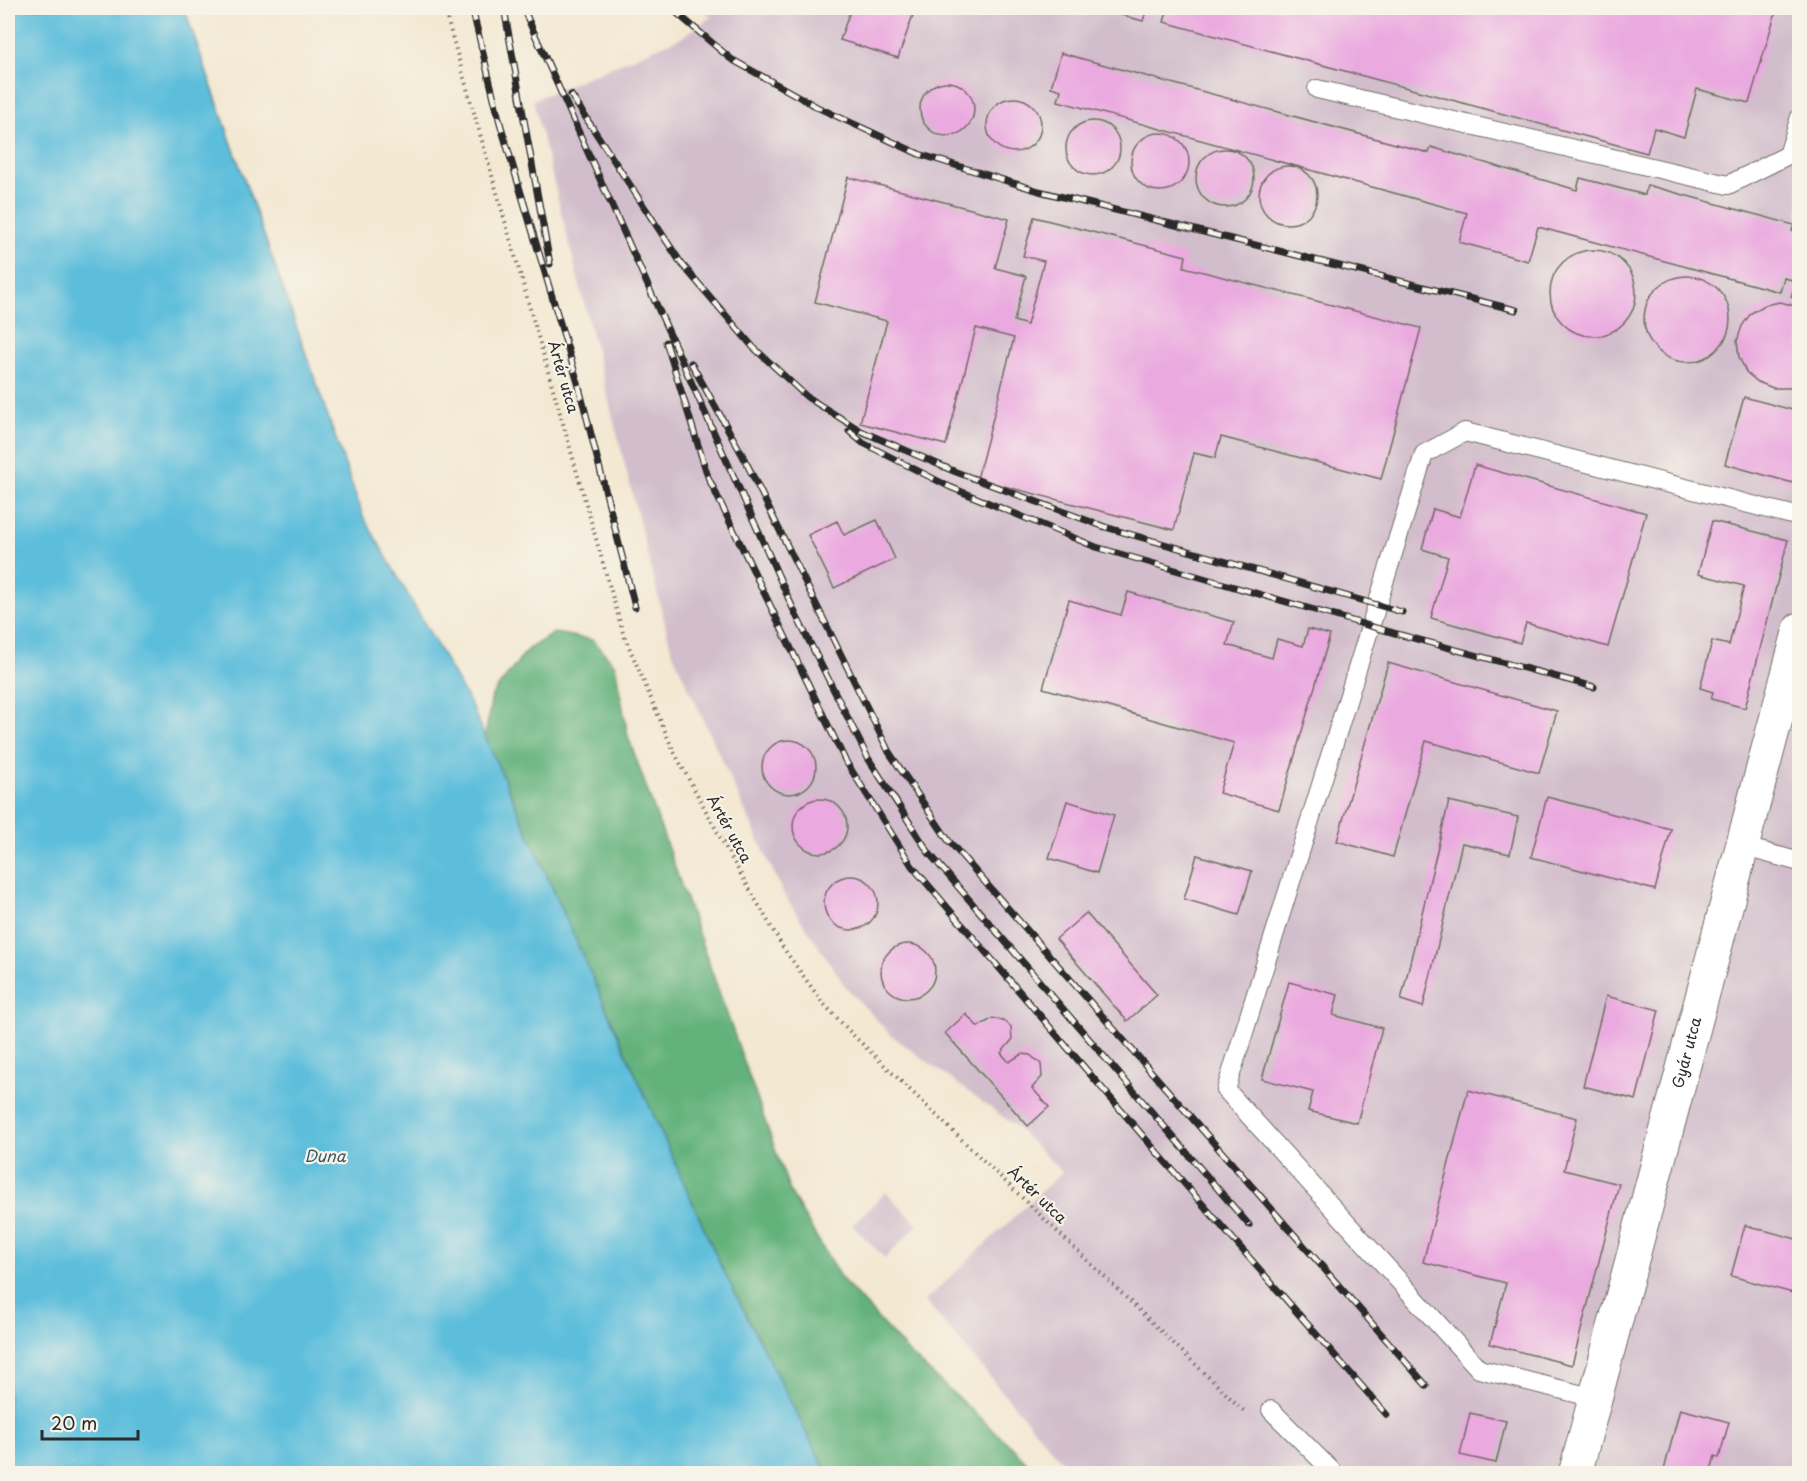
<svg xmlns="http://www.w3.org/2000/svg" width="1807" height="1481" font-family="'Playpen Sans',sans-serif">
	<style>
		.industrial { fill: #d1bdcb }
		.forest { fill: #63b27c; stroke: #476e54; stroke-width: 1.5 }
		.water { fill: #5dbedb; stroke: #447483; stroke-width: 1.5 }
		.building { fill: #eaa9df }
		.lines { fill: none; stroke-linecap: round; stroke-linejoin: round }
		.lane-casing { stroke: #716d65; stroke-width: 20 }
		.street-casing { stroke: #716d65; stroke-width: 35 }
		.path { stroke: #716d65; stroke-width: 4; stroke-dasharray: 1.5 4.5; stroke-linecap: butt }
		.lane { stroke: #fff; stroke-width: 18 }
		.street { stroke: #fff; stroke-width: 33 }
		.rail-casing { stroke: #2b2b2b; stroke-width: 7 }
		.rail { stroke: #f7f3e8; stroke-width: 4.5; stroke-dasharray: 14; stroke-linecap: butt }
		.labels { text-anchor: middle; stroke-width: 4.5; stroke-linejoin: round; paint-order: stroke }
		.street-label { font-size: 15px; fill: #2b2b2b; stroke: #f7f3e8 }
		.water-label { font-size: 16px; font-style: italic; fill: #3a5760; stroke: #f7f3e8 }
	</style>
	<rect width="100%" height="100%" fill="#f7f3e8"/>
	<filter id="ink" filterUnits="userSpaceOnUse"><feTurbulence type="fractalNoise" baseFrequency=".0167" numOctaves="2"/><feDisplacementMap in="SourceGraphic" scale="12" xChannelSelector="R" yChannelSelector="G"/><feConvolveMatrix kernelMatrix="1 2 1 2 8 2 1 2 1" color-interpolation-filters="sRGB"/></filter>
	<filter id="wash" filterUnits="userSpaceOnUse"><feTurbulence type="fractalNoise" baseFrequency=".008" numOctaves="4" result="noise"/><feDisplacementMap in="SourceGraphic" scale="24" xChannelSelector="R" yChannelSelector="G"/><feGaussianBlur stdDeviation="1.35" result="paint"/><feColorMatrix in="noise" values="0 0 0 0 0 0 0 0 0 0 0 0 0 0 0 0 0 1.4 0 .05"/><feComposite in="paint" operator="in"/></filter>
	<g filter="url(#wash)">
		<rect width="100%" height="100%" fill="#f3e8d2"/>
		<path class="industrial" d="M 702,8 L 1799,8 L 1799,1473 L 1072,1473 L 925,1301 L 1062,1172 L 1014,1125 L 892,1036 L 846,987 L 784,895 L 672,652 L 533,100 L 682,37 L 711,17 Z
			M 886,1192 L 918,1225 L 885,1258 L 852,1225 Z"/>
		<path class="forest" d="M 554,633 L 593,640 L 615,665 L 628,736 L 791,1194 L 840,1277 L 908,1352 L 1014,1449 L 1037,1473 L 827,1473 L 719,1262 L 485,737 L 492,695 L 528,649 Z"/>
		<path class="water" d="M 8,8 L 184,8 L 363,516 L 471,705 L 719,1262 L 827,1473 L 8,1473 Z"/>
		<g id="blocks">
			<path class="building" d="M 851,8 L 900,8 L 914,12 L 898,58 L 840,40 Z
				M 1096,8 L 1147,8 L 1143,21 Z
				M 1168,8 L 1777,8 L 1749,103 L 1697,89 L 1684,137 L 1654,128 L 1647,153 L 1164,22 Z
				M 1061,53 L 1429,153 L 1431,147 L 1577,190 L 1580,178 L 1645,195 L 1647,185 L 1794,225 L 1792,231 L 1800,233 L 1800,300 L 1791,297 L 1796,281 L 1784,278 L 1780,292 L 1538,227 L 1528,261 L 1459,242 L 1467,213 L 1058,101 L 1061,90 L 1051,87 Z
				M920 109a27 27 0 1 1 54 0a27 27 0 1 1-54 0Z
				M987 125a27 27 0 1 1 54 0a27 27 0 1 1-54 0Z
				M1066 148a27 27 0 1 1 54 0a27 27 0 1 1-54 0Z
				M1131 162a29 29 0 1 1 58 0a29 29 0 1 1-58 0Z
				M1196 178a29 29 0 1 1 58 0a29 29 0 1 1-58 0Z
				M1259 195a29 29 0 1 1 58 0a29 29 0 1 1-58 0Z
				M 848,177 L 1009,219 L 995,268 L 1026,276 L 1014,321 L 1027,325 L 1044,261 L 1023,256 L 1034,217 L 1186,256 L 1184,267 L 1421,328 L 1381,479 L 1221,437 L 1215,458 L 1194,453 L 1174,530 L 977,479 L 1014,338 L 976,328 L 946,445 L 860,423 L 887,321 L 815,302 Z
				M1550 293a43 43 0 1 1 86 0a43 43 0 1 1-86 0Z
				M1644 319a43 43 0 1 1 86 0a43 43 0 1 1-86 0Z
				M 1780,302 L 1800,307 L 1800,383 L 1789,388 L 1773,388 L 1758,382 L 1746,372 L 1739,357 L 1737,341 L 1742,326 L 1751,313 L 1765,305 Z
				M 1744,397 L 1800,412 L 1800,485 L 1725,464 Z
				M 1475,465 L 1646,513 L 1608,647 L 1526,623 L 1520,643 L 1431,618 L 1448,557 L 1422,549 L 1433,509 L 1460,517 Z
				M 877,520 L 895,559 L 834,588 L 808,535 L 837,521 L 844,535 Z
				M 1712,521 L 1788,540 L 1745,708 L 1711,699 L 1713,692 L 1700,688 L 1712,641 L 1729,645 L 1744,586 L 1698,574 Z
				M 1128,592 L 1234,622 L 1227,645 L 1272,658 L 1277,639 L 1303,646 L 1308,629 L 1330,635 L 1279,810 L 1219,793 L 1234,743 L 1043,688 L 1069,600 L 1121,615 Z
				M 1388,663 L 1557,711 L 1539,773 L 1426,741 L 1393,857 L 1337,841 Z
				M762 767a27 27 0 1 1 54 0a27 27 0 1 1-54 0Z
				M 1547,797 L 1671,829 L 1655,890 L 1531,857 Z
				M793 826a27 27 0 1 1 54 0a27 27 0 1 1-54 0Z
				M 1067,801 L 1114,815 L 1097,873 L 1049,858 Z
				M 1449,801 L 1518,817 L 1510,854 L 1462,843 L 1423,1007 L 1401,1000 Z
				M 1197,855 L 1252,871 L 1239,915 L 1184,899 Z
				M824 903a27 27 0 1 1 54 0a27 27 0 1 1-54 0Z
				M 1086,913 L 1157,995 L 1127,1021 L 1056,939 Z
				M881 971a27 27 0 1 1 54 0a27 27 0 1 1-54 0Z
				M 1289,982 L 1338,995 L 1333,1015 L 1382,1028 L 1357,1123 L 1308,1111 L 1313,1092 L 1262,1079 Z
				M 1606,996 L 1659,1010 L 1636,1100 L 1583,1086 Z
				M 966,1014 L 978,1027 L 993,1018 L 1006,1022 L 1011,1027 L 1012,1040 L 1001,1053 L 1009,1062 L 1022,1054 L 1030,1055 L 1041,1064 L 1042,1077 L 1032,1088 L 1049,1107 L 1028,1126 L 945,1033 Z
				M 1468,1090 L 1577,1118 L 1564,1170 L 1619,1184 L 1572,1365 L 1490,1344 L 1506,1283 L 1423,1262 Z
				M 1745,1225 L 1800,1240 L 1800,1295 L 1731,1276 Z
				M 1680,1409 L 1729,1422 L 1719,1458 L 1715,1456 L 1710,1474 L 1663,1474 Z
				M 1470,1413 L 1506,1421 L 1496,1463 L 1460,1455 Z"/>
		</g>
	</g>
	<g filter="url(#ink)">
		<use href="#blocks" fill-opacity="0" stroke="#716d65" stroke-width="1.5"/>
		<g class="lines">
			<defs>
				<path id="lane" d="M 1317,89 L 1728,185 L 1788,155 L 1800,117
					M 1741,846 L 1800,862
					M 1595,1398 L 1479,1369 L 1226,1090 L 1424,454 L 1465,432 L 1800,517
					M 1271,1410 L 1335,1474"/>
				<g id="street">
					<path id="s1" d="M 1575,1474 L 1800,629"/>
				</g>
			</defs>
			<use href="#lane" class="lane-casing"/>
			<use href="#street" class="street-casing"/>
			<path class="path" d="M 444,8 L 623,633 L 673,750 L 732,859 L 784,949 L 822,1002 L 855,1037 L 1245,1412"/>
			<use href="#lane" class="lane"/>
			<use href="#street" class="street"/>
			<defs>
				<path id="rail" d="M 472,8 L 500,123 L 578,383 L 635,607
					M 504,8 L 550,264
					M 523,8 L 796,615 L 868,758 L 929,853 L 1249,1225
					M 671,8 L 731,59 L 819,108 L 919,154 L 1039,191 L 1516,310
					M 571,95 L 681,263 L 753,347 L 807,397 L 861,431 L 956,472 L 1105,527 L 1402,612
					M 666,342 L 708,477 L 845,760 L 912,866 L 1155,1150 L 1387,1415
					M 691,363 L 743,456 L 889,752 L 948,840 L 1426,1385
					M 849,431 L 863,443 L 950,487 L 1096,547 L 1394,633 L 1594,687"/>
			</defs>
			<use href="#rail" class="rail-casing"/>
			<use href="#rail" class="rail"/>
		</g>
	</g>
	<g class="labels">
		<g class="street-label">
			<text transform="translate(563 377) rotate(74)" y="5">Ártér utca</text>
			<text transform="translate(729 829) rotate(61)" y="5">Ártér utca</text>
			<text dy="5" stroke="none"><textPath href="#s1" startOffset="436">Gyár utca</textPath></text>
			<text transform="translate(1037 1195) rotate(44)" y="5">Ártér utca</text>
		</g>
		<g class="water-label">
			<text x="325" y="1162">Duna</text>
		</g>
	</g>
	<rect width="1807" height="1481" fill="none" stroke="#f7f3e8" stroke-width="30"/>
	<path d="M42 1430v9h96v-9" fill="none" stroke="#2b2b2b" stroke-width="3"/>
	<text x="51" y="1430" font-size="18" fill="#2b2b2b" stroke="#f7f3e8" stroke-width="4.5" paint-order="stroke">20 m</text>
</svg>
